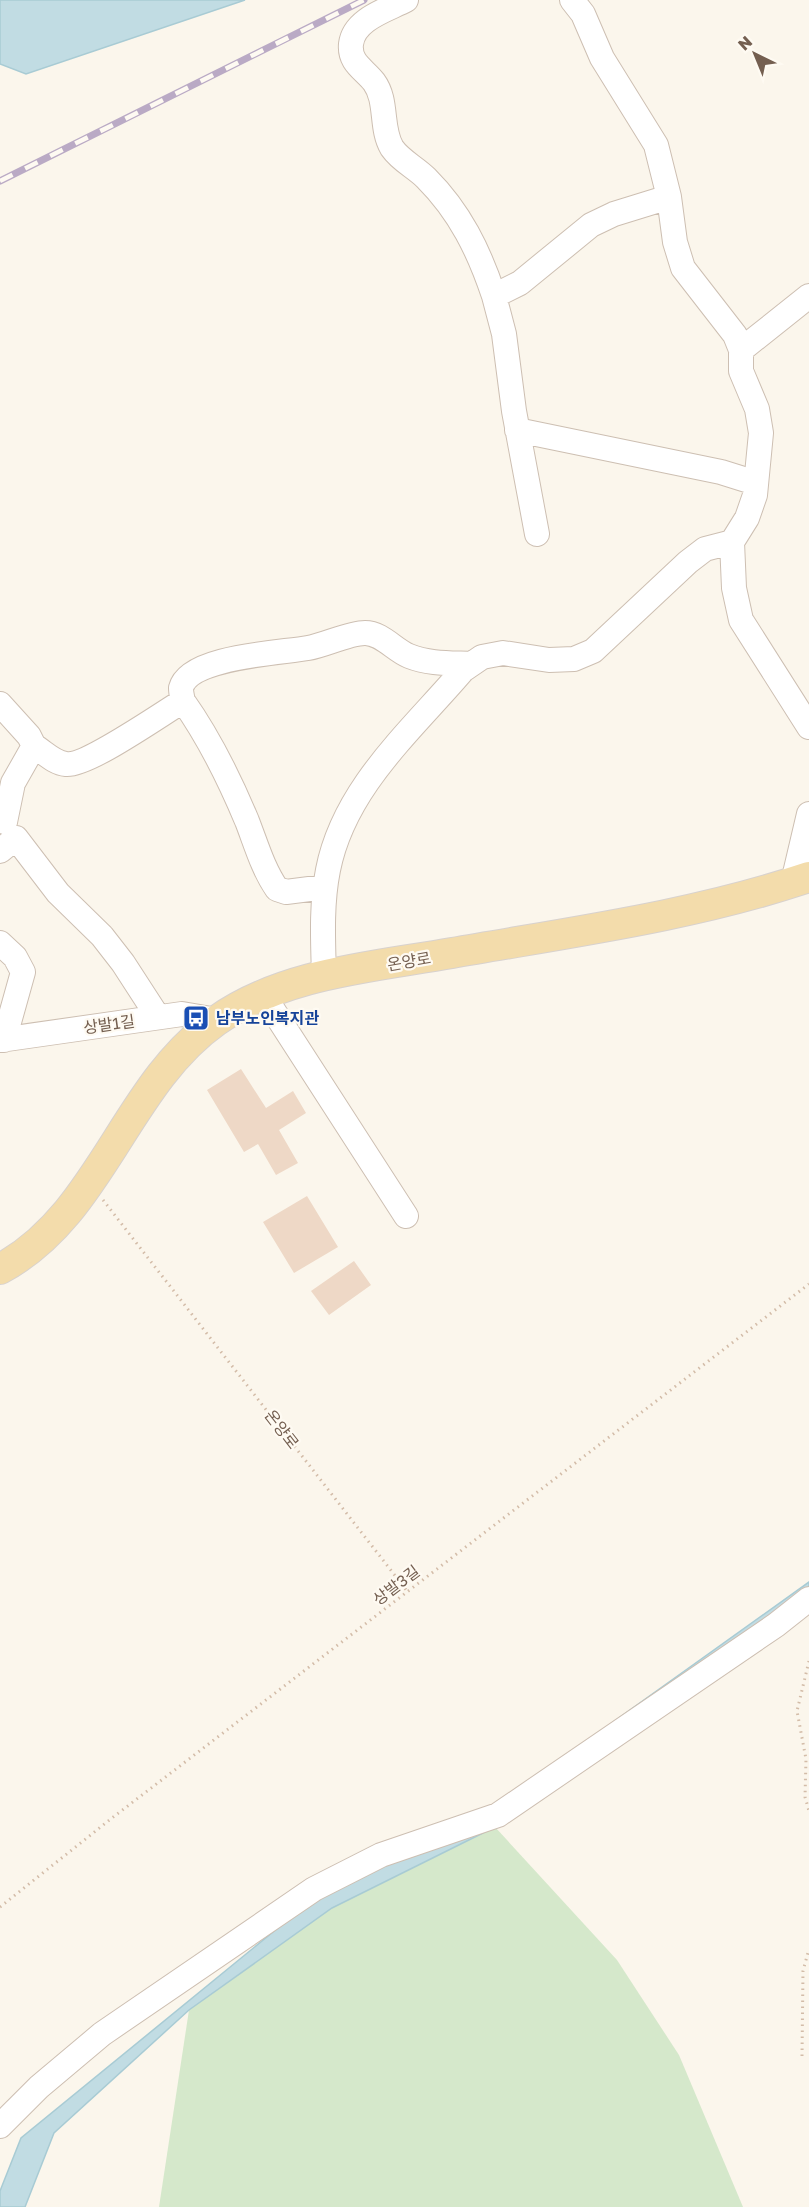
<svg xmlns="http://www.w3.org/2000/svg" width="809" height="2207" font-family="'Golos Text','Noto Sans KR',sans-serif">
	<style>
		.green { fill: #d5e8cb }
		.water { fill: #c1dce3; stroke: #a8cbd4; stroke-width: 1.5 }
		.building { fill: #eed8c6 }
		.lines { fill: none; stroke-linecap: round; stroke-linejoin: round }
		.minor-casing { stroke: #cdbfb2; stroke-width: 26 }
		.major-casing { stroke: #d8d2ce; stroke-width: 32 }
		.path { stroke: #d3bca8; stroke-width: 3; stroke-dasharray: 1.5 4.5; stroke-linecap: butt }
		.minor { stroke: #fff; stroke-width: 24 }
		.major { stroke: #f3dcab; stroke-width: 30 }
		.rail-casing { stroke: #baaac5; stroke-width: 7 }
		.rail { stroke: #fefaf2; stroke-width: 4.5; stroke-dasharray: 14; stroke-linecap: butt }
		.labels { text-anchor: middle; stroke-width: 4.5; stroke-linejoin: round; paint-order: stroke }
		.street-label { font-size: 16px; fill: #745f50; stroke: #fefaf2 }
		.transit-label { font-size: 16px; font-weight: bold; fill: #164399; stroke: #fefaf2; text-anchor: start }
	</style>
	<rect width="100%" height="100%" fill="#fbf6ec"/>
	<path class="green" d="M 495,1827 L 617,1960 L 679,2055 L 743,2207 L 159,2207 L 189,2010 L 332,1908 Z"/>
	<path class="water" d="M 0,0 L 245,0 L 26,74 L 0,64 Z
		M 809,1582 L 809,1609 L 495,1827 L 332,1908 L 189,2010 L 54,2133 L 25,2207 L 0,2207 L 0,2191 L 21,2138 L 339,1878 L 493,1808 Z"/>
	<path class="building" d="M 241,1069 L 266,1108 L 293,1091 L 306,1113 L 279,1130 L 298,1163 L 276,1175 L 258,1144 L 244,1152 L 207,1090 Z
		M 307,1196 L 338,1247 L 294,1273 L 263,1222 Z
		M 354,1261 L 371,1285 L 329,1315 L 311,1291 Z"/>
	<g class="lines">
		<defs>
			<path id="minor" d="M 406,0 C 387,10 354,19 351,44 C 349,63 364,69 374,82 C 388,101 380,128 392,148 C 401,161 415,167 426,178 C 460,212 479,251 494,296 L 520,283 L 591,225 L 614,214 L 669,197
				M 572,0 L 583,14 L 602,58 L 656,145 L 669,197 L 675,242 L 683,268 L 735,335 L 741,350 L 741,371 L 757,409 L 761,433 L 755,495 L 747,518 L 732,542 L 734,588 L 741,620 L 809,727
				M 494,296 L 504,334 L 514,411 L 537,534
				M 741,350 L 809,296
				M 517,430 L 721,472 L 756,483
				M 183,701 C 210,739 229,778 247,821 C 256,844 263,869 277,889 L 286,892 L 325,887
				M 0,704 L 29,736 L 34,746 L 13,783 L 5,822
				M 34,746 C 44,752 54,763 66,764 C 86,767 161,714 183,701 C 182,697 181,692 181,688 C 189,656 282,653 308,648 C 325,645 349,633 365,633 C 382,633 394,650 409,656 C 429,664 451,663 472,664
				M 0,851 L 16,838 L 58,893 L 102,936 L 123,963 L 158,1017
				M 793,882 L 809,814
				M 0,943 L 15,957 L 23,972 L 4,1040
				M 324,976 C 323,941 321,905 328,870 C 344,788 411,731 463,670 L 482,657 L 503,653 L 549,660 L 574,659 L 593,651 L 688,562 L 705,549 L 732,542
				M 264,996 L 406,1216
				M 0,1040 L 182,1014 L 217,1020
				M 0,2126 L 39,2087 L 102,2034 L 314,1889 L 381,1855 L 498,1815 L 776,1625 L 809,1599"/>
			<path id="major" d="M 0,1269 C 102,1214 124,1086 216,1021 C 283,973 373,967 452,953 C 572,932 693,916 809,877"/>
		</defs>
		<use href="#minor" class="minor-casing"/>
		<use href="#major" class="major-casing"/>
		<path class="path" d="M 103,1200 L 407,1591
			M 809,1661 L 797,1711 L 806,1759 L 805,1797 L 809,1811
			M 0,1907 L 112,1818 L 809,1284
			M 802,2056 L 803,1971 L 809,1949"/>
		<use href="#minor" class="minor"/>
		<use href="#major" class="major"/>
		<defs>
			<path id="rail" d="M 0,181 L 364,0"/>
		</defs>
		<use href="#rail" class="rail-casing"/>
		<use href="#rail" class="rail"/>
	</g>
	<defs>
		<symbol id="bus-square" viewBox="-11 -11 22 22"><rect x="-9" y="-9" width="18" height="18" rx="4" fill="#1a4fb4" stroke="#fefaf2"/><path d="M-5-6H5V4H4V6H2V4H-2V6H-4V4H-5ZM-3.5-4V0h7V-4ZM-3.5 1.2v1.5H-2V1.2ZM2 1.2v1.5H3.5V1.2Z" fill="#fff"/></symbol>
	</defs>
	<g fill-rule="evenodd">
		<use href="#bus-square" x="181" y="1003" width="30" height="30"/>
	</g>
	<g class="labels">
		<g class="street-label">
			<text transform="translate(409 961) rotate(-10)" y="6">온양로</text>
			<text transform="translate(109 1024) rotate(-8)" y="6">상발1길</text>
			<text transform="translate(282 1429) rotate(52)" y="6">온양로</text>
			<text transform="translate(396 1585) rotate(-37)" y="6">상발3길</text>
		</g>
		<g class="transit-label">
			<text x="216" y="1024">남부노인복지관</text>
		</g>
	</g>
	<g transform="translate(755 54) rotate(317)" stroke="#fefaf2" stroke-width="4.5" paint-order="stroke">
	<path d="M0-4.5L10 22L0 15L-10 22Z" fill="#745f50"/>
	<text y="-9" font-size="16" font-weight="bold" text-anchor="middle" fill="#745f50">N</text>
	</g>
</svg>
